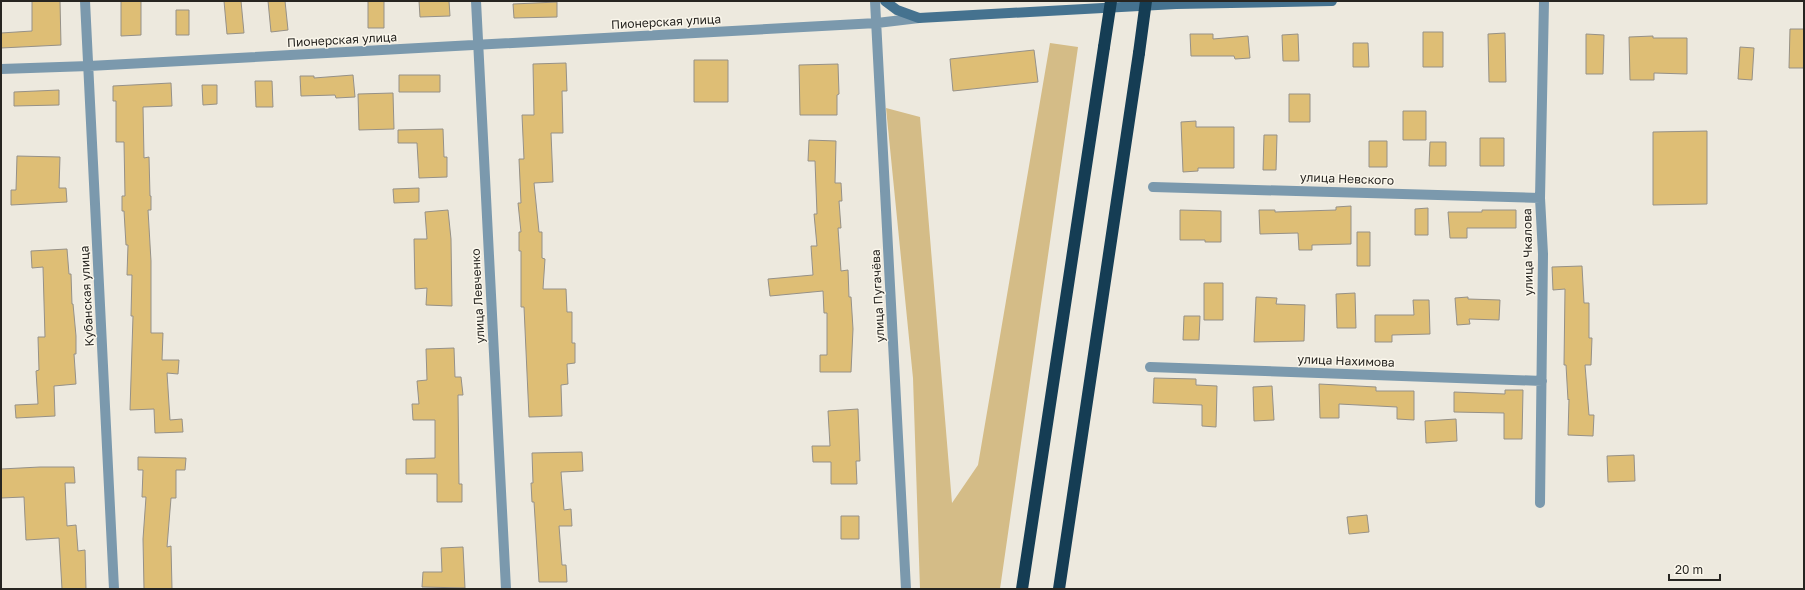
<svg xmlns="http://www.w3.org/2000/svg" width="1805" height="590" font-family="'Golos Text',sans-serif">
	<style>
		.green { fill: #d4bc87 }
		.building { fill: #debe75; stroke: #969188 }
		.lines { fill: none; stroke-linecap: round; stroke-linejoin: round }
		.street { stroke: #7b99ad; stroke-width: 10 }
		.secondary { stroke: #45728f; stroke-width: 10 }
		.highway { stroke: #153d54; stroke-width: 12 }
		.highway-bridge { stroke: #153d54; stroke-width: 12 }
		.labels { text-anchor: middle; stroke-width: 3; stroke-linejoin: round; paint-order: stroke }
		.street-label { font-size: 12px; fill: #272521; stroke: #faf6eb }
	</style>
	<rect width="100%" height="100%" fill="#ede9de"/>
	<path class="green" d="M 1050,43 L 1078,47 L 1000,589 L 920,589 L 913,378 L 886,108 L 920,117 L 952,503 L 978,465 Z"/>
	<path class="building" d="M 32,1 L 60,1 L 61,45 L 1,48 L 1,33 L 32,31 Z
		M 121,1 L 141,1 L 141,35 L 121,36 Z
		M 224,1 L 241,1 L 244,33 L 227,34 Z
		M 268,1 L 285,1 L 288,30 L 271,32 Z
		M 368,1 L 384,1 L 384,28 L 368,28 Z
		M 419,1 L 449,1 L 450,16 L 420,17 Z
		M 557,2 L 557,17 L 514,18 L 513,4 Z
		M 176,10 L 189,10 L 189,35 L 176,35 Z
		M 1790,29 L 1804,29 L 1804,68 L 1789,68 Z
		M 1423,32 L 1443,32 L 1443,67 L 1423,67 Z
		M 1505,33 L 1506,82 L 1489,82 L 1488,34 Z
		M 1190,34 L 1213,34 L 1213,39 L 1248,36 L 1250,58 L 1235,59 L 1234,56 L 1191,56 Z
		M 1298,34 L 1299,61 L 1283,61 L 1282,35 Z
		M 1586,34 L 1604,35 L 1603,74 L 1586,74 Z
		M 1653,36 L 1653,38 L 1687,38 L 1687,74 L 1654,73 L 1654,80 L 1630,80 L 1629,37 Z
		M 1353,43 L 1368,43 L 1369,67 L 1353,67 Z
		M 1740,47 L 1754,48 L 1752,80 L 1738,79 Z
		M 1034,50 L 1038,82 L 953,91 L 950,59 Z
		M 694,60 L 728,60 L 728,102 L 694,102 Z
		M 566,63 L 567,91 L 562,91 L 563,133 L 551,133 L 553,182 L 534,183 L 539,232 L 542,232 L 542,258 L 545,259 L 543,289 L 566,289 L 567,312 L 572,312 L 572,343 L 575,343 L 575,363 L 567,364 L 568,384 L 561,385 L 562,416 L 529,417 L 524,307 L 521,307 L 521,251 L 519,251 L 519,232 L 521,232 L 518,203 L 521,203 L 519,159 L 524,159 L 522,115 L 534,115 L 533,64 Z
		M 838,64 L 839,94 L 837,95 L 837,115 L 800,115 L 799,65 Z
		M 353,75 L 355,97 L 336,98 L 335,95 L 301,96 L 300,76 L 314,76 L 314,78 Z
		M 399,75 L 440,75 L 440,92 L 399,92 Z
		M 255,81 L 272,81 L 273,107 L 256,107 Z
		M 171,83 L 172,106 L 143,107 L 144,158 L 149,157 L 150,196 L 151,196 L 151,210 L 148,210 L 151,261 L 151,333 L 163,333 L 162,360 L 179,360 L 178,374 L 167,373 L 170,420 L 182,419 L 183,432 L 155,433 L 154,409 L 130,410 L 133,316 L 131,316 L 132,275 L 127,275 L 128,245 L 126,245 L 124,211 L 122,211 L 122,196 L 125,196 L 124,142 L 116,142 L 116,101 L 113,101 L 113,86 Z
		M 202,85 L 217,85 L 217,104 L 203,105 Z
		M 59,90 L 59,105 L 14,106 L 14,92 Z
		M 393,93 L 394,129 L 359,130 L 358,94 Z
		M 1289,94 L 1310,94 L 1310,122 L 1289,122 Z
		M 1403,111 L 1426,111 L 1426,140 L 1403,140 Z
		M 1196,121 L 1196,127 L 1234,127 L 1234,168 L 1198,168 L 1198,171 L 1183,172 L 1181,122 Z
		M 443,129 L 444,157 L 447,157 L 447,177 L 419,178 L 417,143 L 398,143 L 398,130 Z
		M 1707,131 L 1707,204 L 1653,205 L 1653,132 Z
		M 1264,135 L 1277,135 L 1276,170 L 1263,170 Z
		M 1480,138 L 1504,138 L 1504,166 L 1480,166 Z
		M 809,140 L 836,141 L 835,183 L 841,183 L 842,201 L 839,201 L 841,228 L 838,228 L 841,271 L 848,270 L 849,297 L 851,297 L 853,329 L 851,372 L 820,372 L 820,355 L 827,355 L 827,313 L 824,313 L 823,291 L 770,296 L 768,279 L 813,275 L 811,246 L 817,246 L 814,214 L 817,214 L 815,161 L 808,161 Z
		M 1369,141 L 1387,141 L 1387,167 L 1369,167 Z
		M 1430,142 L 1446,142 L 1446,166 L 1429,166 Z
		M 17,156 L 60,157 L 59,188 L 66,188 L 67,202 L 11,205 L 11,190 L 16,190 Z
		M 419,188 L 419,202 L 394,203 L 393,189 Z
		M 1351,206 L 1351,244 L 1312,245 L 1312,250 L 1299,250 L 1298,233 L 1260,234 L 1259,210 L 1275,210 L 1275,212 L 1336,210 L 1336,207 Z
		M 1428,208 L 1428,235 L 1415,235 L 1415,209 Z
		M 448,210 L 451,239 L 452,306 L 426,305 L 427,288 L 415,289 L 414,239 L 427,239 L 425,212 Z
		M 1180,210 L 1221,211 L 1221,242 L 1205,242 L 1205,240 L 1180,240 Z
		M 1482,210 L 1516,210 L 1516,228 L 1467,228 L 1467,238 L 1450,238 L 1448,212 L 1482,212 Z
		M 1357,232 L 1370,232 L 1370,266 L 1357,266 Z
		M 67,249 L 69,274 L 71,274 L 72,304 L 73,304 L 76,336 L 76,354 L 74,354 L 76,384 L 54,386 L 55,416 L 16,418 L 15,405 L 38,404 L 36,371 L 39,370 L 38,337 L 45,337 L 43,267 L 32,268 L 31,251 Z
		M 1582,266 L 1584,303 L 1589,303 L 1589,338 L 1592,338 L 1591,365 L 1585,365 L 1589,415 L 1594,415 L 1593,436 L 1568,435 L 1569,399 L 1568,400 L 1566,365 L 1564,365 L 1565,289 L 1553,290 L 1552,267 Z
		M 1204,283 L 1223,283 L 1223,320 L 1204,320 Z
		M 1355,293 L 1356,328 L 1337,328 L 1336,294 Z
		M 1256,297 L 1277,298 L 1276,304 L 1305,305 L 1304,341 L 1254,342 Z
		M 1468,297 L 1468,299 L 1500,300 L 1499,320 L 1469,319 L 1470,324 L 1457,325 L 1455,298 Z
		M 1413,300 L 1429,300 L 1430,334 L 1392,335 L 1392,342 L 1375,342 L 1375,315 L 1414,315 Z
		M 1184,316 L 1200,316 L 1199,340 L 1183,340 Z
		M 454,348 L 455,377 L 461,377 L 463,395 L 458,395 L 459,484 L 462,484 L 462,502 L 437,502 L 437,474 L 406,474 L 406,459 L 435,458 L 435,420 L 413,420 L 412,404 L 419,404 L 417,381 L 427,380 L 426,349 Z
		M 1154,378 L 1196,379 L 1196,385 L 1217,386 L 1216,427 L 1202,426 L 1202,405 L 1153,403 Z
		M 1319,384 L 1376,387 L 1376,391 L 1414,391 L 1414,420 L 1397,419 L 1397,407 L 1339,404 L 1339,418 L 1320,418 Z
		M 1272,386 L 1274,420 L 1254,421 L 1253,387 Z
		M 1505,390 L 1523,390 L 1522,439 L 1504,439 L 1504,413 L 1454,412 L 1454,392 L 1505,394 Z
		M 858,409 L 860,461 L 856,461 L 857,484 L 831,484 L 831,462 L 813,462 L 812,446 L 830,446 L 828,411 Z
		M 1456,419 L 1457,441 L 1426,443 L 1425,421 Z
		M 582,452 L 583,471 L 561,472 L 564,510 L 571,509 L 572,526 L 559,526 L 562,565 L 566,565 L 567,582 L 539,582 L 534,502 L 532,502 L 531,483 L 533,483 L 532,453 Z
		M 1634,455 L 1635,481 L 1608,482 L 1607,456 Z
		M 138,457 L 186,458 L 185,470 L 176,470 L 176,498 L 171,498 L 167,547 L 171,546 L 172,589 L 144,589 L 143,539 L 146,497 L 142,497 L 143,470 L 138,470 Z
		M 40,467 L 74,467 L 75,483 L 65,483 L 67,526 L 76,525 L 78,551 L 85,550 L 86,589 L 62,589 L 59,538 L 26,540 L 24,497 L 1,498 L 1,469 Z
		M 1367,515 L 1369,532 L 1349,534 L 1347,517 Z
		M 841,516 L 859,516 L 859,539 L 841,539 Z
		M 463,547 L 465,588 L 422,587 L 423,572 L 442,572 L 441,548 Z"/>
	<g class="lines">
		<path class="street" d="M 85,1 L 114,589
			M 476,1 L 506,589
			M 875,1 L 906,589
			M 1,69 L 89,66 L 877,23 L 919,18
			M 1153,187 L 1540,198
			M 1150,367 L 1542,381
			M 1540,503 L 1543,254 L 1540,198 L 1544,1"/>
		<path class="secondary" d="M 885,1 L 897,10 L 919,18 L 1176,4 L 1332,1"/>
		<path class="highway" d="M 1022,589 L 1104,47
			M 1059,589 L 1139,53"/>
		<path class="highway-bridge" d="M 1104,47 L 1111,1
			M 1139,53 L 1146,1"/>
	</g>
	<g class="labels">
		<g class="street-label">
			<text transform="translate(666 22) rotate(-3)" y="4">Пионерская улица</text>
			<text transform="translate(342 40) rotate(-3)" y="4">Пионерская улица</text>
			<text transform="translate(1347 179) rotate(2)" y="4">улица Невского</text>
			<text transform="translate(1528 252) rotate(-91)" y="4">улица Чкалова</text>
			<text transform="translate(87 296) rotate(-93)" y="4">Кубанская улица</text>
			<text transform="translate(478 296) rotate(-93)" y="4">улица Левченко</text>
			<text transform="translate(878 296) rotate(-93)" y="4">улица Пугачёва</text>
			<text transform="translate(1346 361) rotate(2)" y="4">улица Нахимова</text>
		</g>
	</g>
	<rect width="1805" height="590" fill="none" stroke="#272521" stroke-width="4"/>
	<path d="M1669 574v6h51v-6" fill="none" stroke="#272521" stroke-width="2"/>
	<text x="1675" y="574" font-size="12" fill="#272521" stroke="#faf6eb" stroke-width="3" paint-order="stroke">20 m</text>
</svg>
